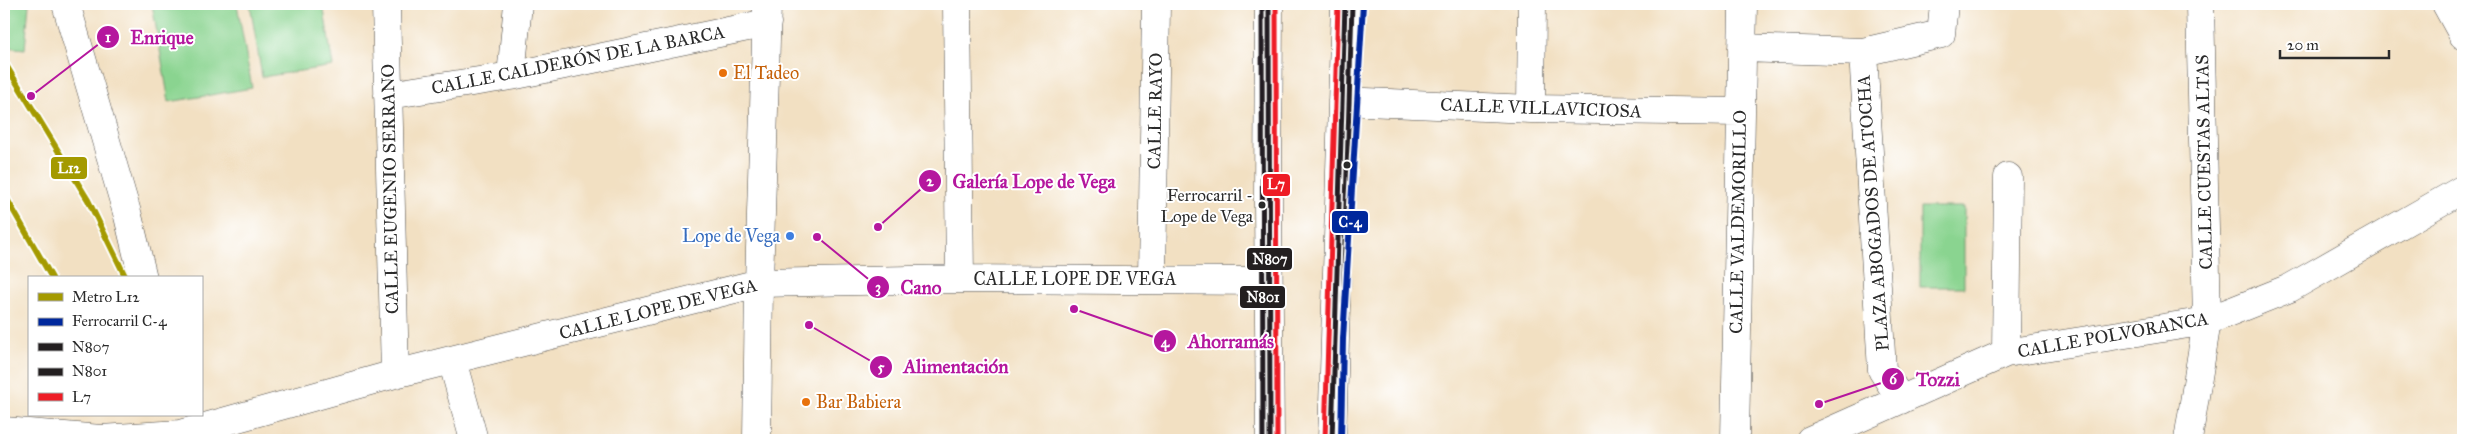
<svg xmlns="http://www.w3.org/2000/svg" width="2467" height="444" font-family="'IM FELL Great Primer',serif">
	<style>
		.green { fill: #8ad490; stroke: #5a805e }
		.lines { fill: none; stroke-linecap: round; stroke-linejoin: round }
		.minor-casing { stroke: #494642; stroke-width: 29 }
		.minor { stroke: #fff; stroke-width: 28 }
		.bus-1-casing { stroke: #fff; stroke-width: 9 }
		.bus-2-casing { stroke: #fff; stroke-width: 9 }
		.bus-3-casing { stroke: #fff; stroke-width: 9 }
		.bus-1 { stroke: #231f20; stroke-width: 5 }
		.bus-2 { stroke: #231f20; stroke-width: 5 }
		.bus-3 { stroke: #ee1c25; stroke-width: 5 }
		.rail-1-casing { stroke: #fff; stroke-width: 10 }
		.rail-1 { stroke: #00289c; stroke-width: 6 }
		.metro-1-casing { stroke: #fff; stroke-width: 10 }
		.metro-1 { stroke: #a49a00; stroke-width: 6 }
		.food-dot { fill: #e8710a; stroke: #fff; stroke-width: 2 }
		.bus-dot { fill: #2b2b2b; stroke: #fff; stroke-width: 2 }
		.shop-dot { fill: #3f7fe0; stroke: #fff; stroke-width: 2 }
		.labels { text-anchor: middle; stroke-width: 4; stroke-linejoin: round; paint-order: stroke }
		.bus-label { font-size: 17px; fill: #2b2b2b; stroke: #fff; text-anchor: end }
		.street-label { font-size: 18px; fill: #2b2b2b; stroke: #fff }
		.food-label { font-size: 18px; fill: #c56008; stroke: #fff; text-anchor: start }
		.shop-label { font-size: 18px; fill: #366cbe; stroke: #fff; text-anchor: end }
		.leader { fill: none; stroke: #b5179e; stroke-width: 2 }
		.callout-dot { fill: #b5179e; stroke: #fff; stroke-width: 2 }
		.mark-label { font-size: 15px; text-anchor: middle; font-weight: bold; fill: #fff }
		.callout-label { font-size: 19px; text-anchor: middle; font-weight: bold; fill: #b5179e; stroke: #fff; stroke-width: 4; stroke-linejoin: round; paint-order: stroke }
		.line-badge { stroke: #fff; stroke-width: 2 }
		.badge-label { font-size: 14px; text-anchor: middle; font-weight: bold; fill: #fff }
	</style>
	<rect width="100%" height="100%" fill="#fff"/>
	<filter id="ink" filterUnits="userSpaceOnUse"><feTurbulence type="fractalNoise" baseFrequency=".02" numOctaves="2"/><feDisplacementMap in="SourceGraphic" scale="10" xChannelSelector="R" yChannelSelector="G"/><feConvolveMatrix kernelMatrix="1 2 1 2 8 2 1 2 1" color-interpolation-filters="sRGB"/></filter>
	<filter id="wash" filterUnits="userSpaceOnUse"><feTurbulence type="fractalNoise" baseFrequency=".0096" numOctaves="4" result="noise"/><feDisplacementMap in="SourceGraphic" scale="20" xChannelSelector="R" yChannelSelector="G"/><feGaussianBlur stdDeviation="1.12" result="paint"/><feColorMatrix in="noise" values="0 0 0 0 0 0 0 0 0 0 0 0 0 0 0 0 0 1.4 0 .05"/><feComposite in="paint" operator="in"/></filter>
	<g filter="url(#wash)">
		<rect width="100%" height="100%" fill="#f2e0c2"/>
		<path class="green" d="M 4,4 L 29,4 L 25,49 L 4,47 Z
			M 152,4 L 237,4 L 252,88 L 169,102 Z
			M 250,4 L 323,4 L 333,66 L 262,77 Z
			M 1920,207 L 1964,207 L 1964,287 L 1920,287 Z"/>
	</g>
	<g filter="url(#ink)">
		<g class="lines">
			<defs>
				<path id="minor" d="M 66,4 L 128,216 L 143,278
					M 386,4 L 395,374
					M 957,4 L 960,279
					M 1269,4 L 1268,201 L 1270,440
					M 2446,4 L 2463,35
					M 1742,48 L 1863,52 L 1941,34 L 1944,4
					M 1863,52 L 1882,370 L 1901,400
					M 511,76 L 518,4
					M 388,95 L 511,76 L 767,23
					M 1342,101 L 1531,109 L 1740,112
					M 1531,109 L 1532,4
					M 1152,279 L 1156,4
					M 2006,353 L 2008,177
					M 452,360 L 474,440
					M 4,431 L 101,439 L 180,434 L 395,374 L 759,283 L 960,279 L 1268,281
					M 757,440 L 759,283 L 767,4
					M 1332,440 L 1345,4
					M 1735,440 L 1743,4
					M 1810,440 L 2006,353 L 2207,321 L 2290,288 L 2463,189
					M 2188,440 L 2207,321 L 2200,4"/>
			</defs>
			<use href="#minor" class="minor-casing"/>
			<use href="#minor" class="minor"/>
			<defs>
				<path id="bus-1" d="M 1269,4 L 1270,440
					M 1332,440 L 1345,4"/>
				<path id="bus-2" d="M 1262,4 L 1263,440
					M 1339,440 L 1352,4"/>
				<path id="bus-3" d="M 1276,4 L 1277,440
					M 1325,440 L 1338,4"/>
			</defs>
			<use href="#bus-1" class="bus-1-casing"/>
			<use href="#bus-2" class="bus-2-casing"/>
			<use href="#bus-3" class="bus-3-casing"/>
			<use href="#bus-1" class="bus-1"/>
			<use href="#bus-2" class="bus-2"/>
			<use href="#bus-3" class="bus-3"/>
			<defs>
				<path id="rail-1" d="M 1341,440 L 1343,339 L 1363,4"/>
			</defs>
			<use href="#rail-1" class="rail-1-casing"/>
			<use href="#rail-1" class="rail-1"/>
			<defs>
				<path id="metro-1" d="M 4,62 L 88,200 L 126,278
					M 4,194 L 52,278"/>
			</defs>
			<use href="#metro-1" class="metro-1-casing"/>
			<use href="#metro-1" class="metro-1"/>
		</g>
	</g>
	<g class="food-dot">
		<circle cx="723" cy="73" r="5"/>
		<circle cx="806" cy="402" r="5"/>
	</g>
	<g class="bus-dot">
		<circle cx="1347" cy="165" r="4.5"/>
		<circle cx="1262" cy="205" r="4.5"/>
	</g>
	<circle class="shop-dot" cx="790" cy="236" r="5"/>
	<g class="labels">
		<g class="bus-label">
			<text x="1253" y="201">Ferrocarril -<tspan x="1253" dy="21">Lope de Vega</tspan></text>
		</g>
		<g class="street-label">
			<text transform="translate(578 60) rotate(-11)" y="6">CALLE CALDERÓN DE LA BARCA</text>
			<text transform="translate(1541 108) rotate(2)" y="6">CALLE VILLAVICIOSA</text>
			<text transform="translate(1155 111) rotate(-89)" y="6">CALLE RAYO</text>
			<text transform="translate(2204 162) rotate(-91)" y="6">CALLE CUESTAS ALTAS</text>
			<text transform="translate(390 189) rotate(-91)" y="6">CALLE EUGENIO SERRANO</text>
			<text transform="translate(1873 213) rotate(-94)" y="6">PLAZA ABOGADOS DE ATOCHA</text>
			<text transform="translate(1738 222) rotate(-89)" y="6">CALLE VALDEMORILLO</text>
			<text x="1075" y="285">CALLE LOPE DE VEGA</text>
			<text transform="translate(658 309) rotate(-14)" y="6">CALLE LOPE DE VEGA</text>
			<text transform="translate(2113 335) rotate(-10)" y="6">CALLE POLVORANCA</text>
		</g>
		<g class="food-label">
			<text x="733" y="79">El Tadeo</text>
			<text x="816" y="408">Bar Babiera</text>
		</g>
		<g class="shop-label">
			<text x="780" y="242">Lope de Vega</text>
		</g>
	</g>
	<path class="leader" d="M31 96L108 37M878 227L930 181M817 237L878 287M1074 309L1165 341M809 325L881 367M1819 404L1893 379"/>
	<g class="callout-dot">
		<circle cx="31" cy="96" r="5"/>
		<circle cx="878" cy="227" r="5"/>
		<circle cx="817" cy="237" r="5"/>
		<circle cx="1074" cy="309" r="5"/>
		<circle cx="809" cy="325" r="5"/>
		<circle cx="1819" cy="404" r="5"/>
		<circle cx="108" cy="37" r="12"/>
		<circle cx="930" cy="181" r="12"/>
		<circle cx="878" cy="287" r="12"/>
		<circle cx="1165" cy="341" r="12"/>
		<circle cx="881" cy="367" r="12"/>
		<circle cx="1893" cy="379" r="12"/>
	</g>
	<g class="mark-label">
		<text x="108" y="42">1</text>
		<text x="930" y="186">2</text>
		<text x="878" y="292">3</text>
		<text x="1165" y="347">4</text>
		<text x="881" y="372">5</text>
		<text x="1893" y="384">6</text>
	</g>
	<g class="callout-label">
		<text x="162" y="44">Enrique</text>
		<text x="1034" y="188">Galería Lope de Vega</text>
		<text x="921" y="294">Cano</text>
		<text x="1231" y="348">Ahorramás</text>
		<text x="956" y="373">Alimentación</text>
		<text x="1938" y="386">Tozzi</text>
	</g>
	<g class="line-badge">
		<rect x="50" y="156" width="38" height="24" rx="5" fill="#a49a00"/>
		<rect x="1262" y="173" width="29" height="24" rx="5" fill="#ee1c25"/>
		<rect x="1331" y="210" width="38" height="24" rx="5" fill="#00289c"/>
		<rect x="1246" y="247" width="47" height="24" rx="5" fill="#231f20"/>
		<rect x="1239" y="285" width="47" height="24" rx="5" fill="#231f20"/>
	</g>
	<g class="badge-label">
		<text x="69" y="173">L12</text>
		<text x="1276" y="189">L7</text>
		<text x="1350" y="227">C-4</text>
		<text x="1270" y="264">N807</text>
		<text x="1263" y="302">N801</text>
	</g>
	<rect width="2467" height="444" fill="none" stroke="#fff" stroke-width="20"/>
	<rect x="28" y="276" width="175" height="140" fill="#ffffff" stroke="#aaaaaa"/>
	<rect x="38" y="293" width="25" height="8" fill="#a49a00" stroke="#aaaaaa"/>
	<text x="72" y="302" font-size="15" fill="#2b2b2b">Metro L12</text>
	<rect x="38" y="318" width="25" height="8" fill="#00289c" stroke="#aaaaaa"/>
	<text x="72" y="326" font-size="15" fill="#2b2b2b">Ferrocarril C-4</text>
	<rect x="38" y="343" width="25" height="8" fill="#231f20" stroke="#aaaaaa"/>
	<text x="72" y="352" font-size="15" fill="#2b2b2b">N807</text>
	<rect x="38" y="368" width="25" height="8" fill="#231f20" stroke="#aaaaaa"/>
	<text x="72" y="376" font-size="15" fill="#2b2b2b">N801</text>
	<rect x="38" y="393" width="25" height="8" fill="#ee1c25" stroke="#aaaaaa"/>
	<text x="72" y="402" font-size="15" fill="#2b2b2b">L7</text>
	<path d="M2280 50v8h109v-8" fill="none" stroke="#2b2b2b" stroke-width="2.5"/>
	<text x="2287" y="50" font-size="15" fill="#2b2b2b" stroke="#ffffff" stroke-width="4" paint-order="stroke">20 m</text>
</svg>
